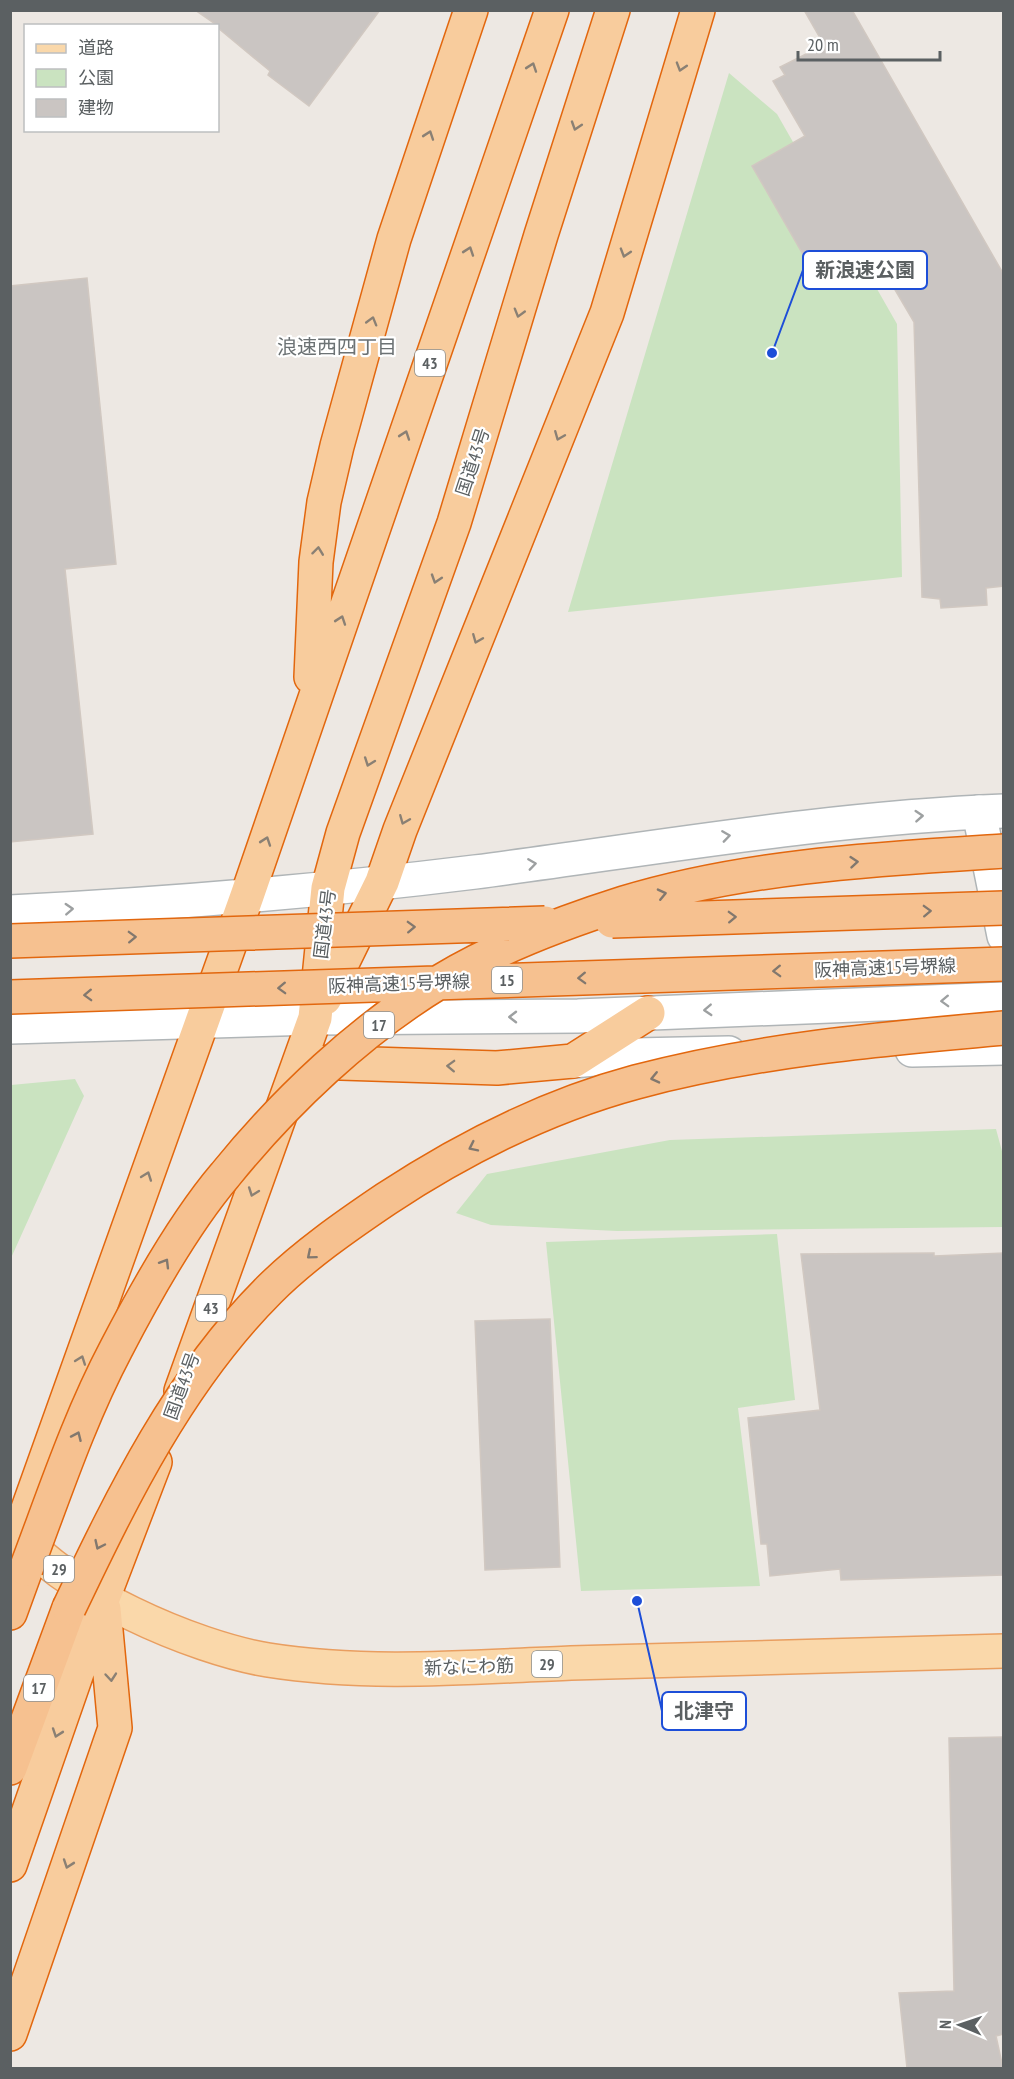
<svg xmlns="http://www.w3.org/2000/svg" width="1014" height="2079" font-family="'PT Sans Narrow','Noto Sans JP',sans-serif">
	<style>
		.green { fill: #cae3c0 }
		.building { fill: #cac5c2; stroke: #d1c8c1; stroke-width: 1.5 }
		.lines { fill: none; stroke-linecap: round; stroke-linejoin: round }
		.minor-casing { stroke: #b0b5b7; stroke-width: 36 }
		.tertiary-casing { stroke: #b0b5b7; stroke-width: 36 }
		.primary-casing { stroke: #e99e60; stroke-width: 36 }
		.trunk-casing { stroke: #e2670e; stroke-width: 36 }
		.motorway-casing { stroke: #e2670e; stroke-width: 36 }
		.minor { stroke: #fff; stroke-width: 33 }
		.tertiary { stroke: #fff; stroke-width: 33 }
		.primary { stroke: #fad8aa; stroke-width: 33 }
		.trunk { stroke: #f8cc9d; stroke-width: 33 }
		.motorway { stroke: #f6c190; stroke-width: 33 }
		.motorway-bridge-casing { stroke: #e2670e; stroke-width: 36; stroke-linecap: butt }
		.motorway-bridge { stroke: #f6c190; stroke-width: 33 }
		.oneway { stroke: #8a8074 }
		.oneway2 { stroke: #9da0a1 }
		.oneway3 { stroke: #82786e }
		.labels { text-anchor: middle; stroke-width: 4.5; stroke-linejoin: round; paint-order: stroke }
		.shield { fill: #fff; stroke: #8c9091; stroke-width: 1.5 }
		.shield-label { font-size: 16px; font-weight: bold; fill: #5b6062 }
		.street-label { font-size: 18px; fill: #5b6062; stroke: #fff }
		.neighbourhood-label { font-size: 20px; fill: #6c7274; stroke: #fff }
		.leader { fill: none; stroke: #1d4ed8; stroke-width: 2 }
		.callout-dot { fill: #1d4ed8; stroke: #fff; stroke-width: 2 }
		.callout { fill: #fff; stroke: #1d4ed8; stroke-width: 2 }
		.callout-label { font-size: 20px; text-anchor: middle; font-weight: bold; fill: #5b6062 }
	</style>
	<rect width="100%" height="100%" fill="#ede8e3"/>
	<path class="green" d="M 729,73 L 777,114 L 897,324 L 902,577 L 568,612 Z
		M 75,1079 L 84,1096 L 11,1258 L 11,1085 Z
		M 996,1129 L 1003,1155 L 1003,1227 L 617,1231 L 491,1225 L 456,1213 L 487,1174 L 670,1140 Z
		M 777,1234 L 795,1400 L 738,1408 L 760,1586 L 581,1591 L 546,1242 Z"/>
	<path class="building" d="M 195,10 L 380,10 L 309,106 L 268,75 L 270,71 L 218,28 L 218,26 Z
		M 804,10 L 852,10 L 1004,275 L 1004,586 L 986,588 L 987,605 L 941,608 L 940,599 L 922,597 L 914,322 L 874,254 L 820,284 L 752,166 L 805,136 L 773,81 L 785,75 L 780,67 L 824,45 Z
		M 87,278 L 116,564 L 65,569 L 93,834 L 10,842 L 10,286 Z
		M 934,1253 L 934,1256 L 1004,1253 L 1004,1575 L 841,1580 L 840,1569 L 770,1576 L 767,1544 L 761,1544 L 748,1418 L 820,1410 L 801,1254 Z
		M 550,1319 L 560,1567 L 485,1570 L 475,1321 Z
		M 1004,1737 L 1004,2034 L 996,2036 L 1003,2068 L 907,2068 L 899,1993 L 954,1991 L 949,1738 Z"/>
	<g class="lines">
		<defs>
			<path id="minor" d="M 979,812 L 1004,936"/>
			<path id="tertiary" d="M 10,912 C 166,904 321,891 475,872 C 651,849 826,818 1004,811
				M 10,1027 L 315,1018 L 578,1016 L 1004,999
				M 912,1050 L 1004,1048
				M 573,1061 L 635,1055 L 729,1053"/>
			<path id="primary" d="M 16,1530 C 62,1591 194,1648 268,1660 C 368,1676 471,1667 571,1663 C 715,1659 859,1655 1004,1651"/>
			<path id="trunk" d="M 311,677 L 316,562 L 324,502 L 337,446 L 394,239 L 471,10
				M 325,998 L 382,882 L 400,830 L 607,313 L 698,10
				M 310,1062 L 497,1068 L 573,1061 L 648,1013
				M 181,1391 L 315,1018 L 328,888 L 343,833 L 454,523 L 541,235 L 613,10
				M 10,1559 L 247,896 L 552,10
				M 10,1865 L 103,1598 L 155,1462
				M 10,2034 L 115,1728 L 104,1609"/>
			<path id="motorway" d="M 10,1613 L 26,1569
				M 10,1768 L 69,1608"/>
		</defs>
		<use href="#minor" class="minor-casing"/>
		<use href="#tertiary" class="tertiary-casing"/>
		<use href="#primary" class="primary-casing"/>
		<use href="#trunk" class="trunk-casing"/>
		<use href="#motorway" class="motorway-casing"/>
		<use href="#minor" class="minor"/>
		<use href="#tertiary" class="tertiary"/>
		<use href="#primary" class="primary"/>
		<use href="#trunk" class="trunk"/>
		<use href="#motorway" class="motorway"/>
		<defs>
			<path id="motorway-bridge" d="M 612,921 L 1004,908
				M 10,941 L 545,923
				M 10,997 L 1004,964
				M 26,1569 C 54,1495 79,1419 116,1349 C 145,1293 185,1222 225,1175 C 285,1101 360,1030 441,981 C 497,947 561,923 624,903 C 745,866 877,859 1004,851
				M 69,1608 C 123,1495 179,1380 269,1290 C 303,1256 346,1226 386,1199 C 462,1149 547,1106 636,1082 C 756,1050 880,1039 1004,1028"/>
		</defs>
		<use href="#motorway-bridge" class="motorway-bridge-casing"/>
		<use href="#motorway-bridge" class="motorway-bridge"/>
	</g>
	<defs><path id="oneway-chevron" d="M-2-3.5L2.5 0L-2 3.5" fill="none" stroke-width="1.6" stroke-linecap="round" stroke-linejoin="round" transform="scale(1.5)"/></defs>
	<g class="oneway">
		<use href="#oneway-chevron" transform="translate(532 67) rotate(-71)"/>
		<use href="#oneway-chevron" transform="translate(681 67) rotate(107)"/>
		<use href="#oneway-chevron" transform="translate(576 126) rotate(108)"/>
		<use href="#oneway-chevron" transform="translate(429 135) rotate(-71)"/>
		<use href="#oneway-chevron" transform="translate(469 251) rotate(-71)"/>
		<use href="#oneway-chevron" transform="translate(625 253) rotate(107)"/>
		<use href="#oneway-chevron" transform="translate(519 313) rotate(106)"/>
		<use href="#oneway-chevron" transform="translate(372 321) rotate(-74)"/>
		<use href="#oneway-chevron" transform="translate(405 435) rotate(-71)"/>
		<use href="#oneway-chevron" transform="translate(559 436) rotate(112)"/>
		<use href="#oneway-chevron" transform="translate(318 551) rotate(-83)"/>
		<use href="#oneway-chevron" transform="translate(436 579) rotate(108)"/>
		<use href="#oneway-chevron" transform="translate(341 620) rotate(-71)"/>
		<use href="#oneway-chevron" transform="translate(477 639) rotate(112)"/>
		<use href="#oneway-chevron" transform="translate(369 762) rotate(110)"/>
		<use href="#oneway-chevron" transform="translate(404 820) rotate(112)"/>
		<use href="#oneway-chevron" transform="translate(266 841) rotate(-71)"/>
		<use href="#oneway-chevron" transform="translate(451 1066) rotate(-178)"/>
		<use href="#oneway-chevron" transform="translate(147 1176) rotate(-70)"/>
		<use href="#oneway-chevron" transform="translate(253 1192) rotate(110)"/>
		<use href="#oneway-chevron" transform="translate(81 1360) rotate(-70)"/>
		<use href="#oneway-chevron" transform="translate(111 1677) rotate(85)"/>
		<use href="#oneway-chevron" transform="translate(57 1733) rotate(109)"/>
		<use href="#oneway-chevron" transform="translate(68 1864) rotate(109)"/>
	</g>
	<g class="oneway2">
		<use href="#oneway-chevron" transform="translate(919 816) rotate(-4)"/>
		<use href="#oneway-chevron" transform="translate(726 836) rotate(-8)"/>
		<use href="#oneway-chevron" transform="translate(532 864) rotate(-8)"/>
		<use href="#oneway-chevron" transform="translate(69 909) rotate(-3)"/>
		<use href="#oneway-chevron" transform="translate(945 1001) rotate(178)"/>
		<use href="#oneway-chevron" transform="translate(708 1010) rotate(177)"/>
		<use href="#oneway-chevron" transform="translate(513 1017) rotate(180)"/>
	</g>
	<g class="oneway3">
		<use href="#oneway-chevron" transform="translate(854 862) rotate(-5)"/>
		<use href="#oneway-chevron" transform="translate(662 894) rotate(-13)"/>
		<use href="#oneway-chevron" transform="translate(927 911) rotate(-2)"/>
		<use href="#oneway-chevron" transform="translate(732 917) rotate(-2)"/>
		<use href="#oneway-chevron" transform="translate(411 927) rotate(-2)"/>
		<use href="#oneway-chevron" transform="translate(132 937) rotate(-2)"/>
		<use href="#oneway-chevron" transform="translate(777 971) rotate(178)"/>
		<use href="#oneway-chevron" transform="translate(582 978) rotate(178)"/>
		<use href="#oneway-chevron" transform="translate(282 988) rotate(178)"/>
		<use href="#oneway-chevron" transform="translate(88 995) rotate(178)"/>
		<use href="#oneway-chevron" transform="translate(655 1078) rotate(167)"/>
		<use href="#oneway-chevron" transform="translate(473 1147) rotate(154)"/>
		<use href="#oneway-chevron" transform="translate(311 1255) rotate(140)"/>
		<use href="#oneway-chevron" transform="translate(165 1263) rotate(-59)"/>
		<use href="#oneway-chevron" transform="translate(77 1436) rotate(-66)"/>
		<use href="#oneway-chevron" transform="translate(99 1545) rotate(115)"/>
	</g>
	<g class="labels">
		<g class="shield">
			<rect x="415" y="350" width="30" height="26" rx="4.5"/>
			<rect x="492" y="967" width="30" height="26" rx="4.5"/>
			<rect x="364" y="1012" width="30" height="26" rx="4.5"/>
			<rect x="196" y="1295" width="30" height="26" rx="4.5"/>
			<rect x="44" y="1556" width="30" height="26" rx="4.5"/>
			<rect x="532" y="1651" width="30" height="26" rx="4.5"/>
			<rect x="24" y="1675" width="30" height="26" rx="4.5"/>
		</g>
		<g class="shield-label">
			<text x="430" y="369">43</text>
			<text x="507" y="986">15</text>
			<text x="379" y="1031">17</text>
			<text x="211" y="1314">43</text>
			<text x="59" y="1575">29</text>
			<text x="547" y="1670">29</text>
			<text x="39" y="1694">17</text>
		</g>
		<g class="street-label">
			<text transform="translate(473 462) rotate(-72)" y="6">国道43号</text>
			<text transform="translate(325 924) rotate(-83)" y="6">国道43号</text>
			<text transform="translate(885 968) rotate(-2)" y="6">阪神高速15号堺線</text>
			<text transform="translate(399 984) rotate(-2)" y="6">阪神高速15号堺線</text>
			<text transform="translate(182 1386) rotate(-70)" y="6">国道43号</text>
			<text transform="translate(469 1667) rotate(-2)" y="6">新なにわ筋</text>
		</g>
		<g class="neighbourhood-label">
			<text x="337" y="354">浪速西四丁目</text>
		</g>
	</g>
	<path class="leader" d="M772 353L803 270M637 1601L662 1711"/>
	<g class="callout-dot">
		<circle cx="772" cy="353" r="6"/>
		<circle cx="637" cy="1601" r="6"/>
	</g>
	<g class="callout">
		<rect x="803" y="251" width="124" height="38" rx="6"/>
		<rect x="662" y="1692" width="84" height="38" rx="6"/>
	</g>
	<g class="callout-label">
		<text x="865" y="277">新浪速公園</text>
		<text x="704" y="1718">北津守</text>
	</g>
	<rect width="1014" height="2079" fill="none" stroke="#5b6062" stroke-width="24"/>
	<rect x="24" y="24" width="195" height="108" fill="#ffffff" stroke="#bdbfc0" stroke-width="1.5"/>
	<rect x="36" y="44" width="30" height="9" fill="#fad8aa" stroke="#bdbfc0" stroke-width="1.5"/>
	<text x="78" y="54" font-size="18" fill="#5b6062">道路</text>
	<rect x="36" y="69" width="30" height="18" fill="#cae3c0" stroke="#bdbfc0" stroke-width="1.5"/>
	<text x="78" y="84" font-size="18" fill="#5b6062">公園</text>
	<rect x="36" y="99" width="30" height="18" fill="#cac5c2" stroke="#bdbfc0" stroke-width="1.5"/>
	<text x="78" y="114" font-size="18" fill="#5b6062">建物</text>
	<g transform="translate(960 2025) rotate(272)" stroke="#ffffff" stroke-width="4.5" paint-order="stroke">
	<path d="M0-4.5L10 22L0 15L-10 22Z" fill="#5b6062"/>
	<text y="-9" font-size="16" font-weight="bold" text-anchor="middle" fill="#5b6062">N</text>
	</g>
	<path d="M798 51v9h142v-9" fill="none" stroke="#5b6062" stroke-width="3"/>
	<text x="807" y="51" font-size="18" fill="#5b6062" stroke="#ffffff" stroke-width="4.5" paint-order="stroke">20 m</text>
</svg>
